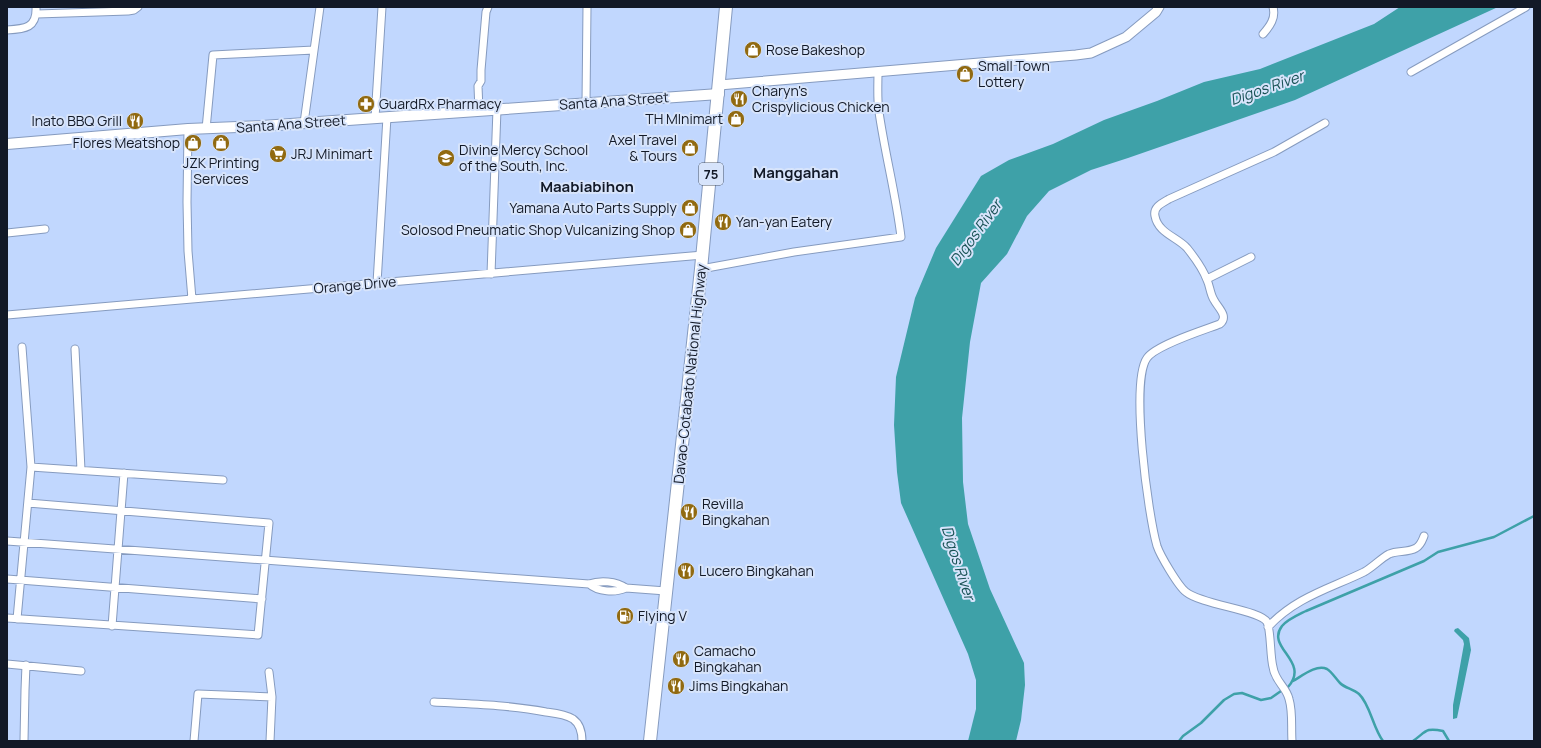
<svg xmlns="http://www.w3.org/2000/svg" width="1541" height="748" font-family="Manrope,sans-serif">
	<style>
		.water { fill: #3ea1a8 }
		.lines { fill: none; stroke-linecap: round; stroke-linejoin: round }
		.stream { stroke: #3ea1a8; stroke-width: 2.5 }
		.minor-casing { stroke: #869bbf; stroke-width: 9 }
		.tertiary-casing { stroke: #869bbf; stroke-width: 11 }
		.secondary-casing { stroke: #869bbf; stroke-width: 12 }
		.trunk-casing { stroke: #869bbf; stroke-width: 14 }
		.minor { stroke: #fff; stroke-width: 7 }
		.tertiary { stroke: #fff; stroke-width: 9 }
		.secondary { stroke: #fff; stroke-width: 10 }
		.trunk { stroke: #fff; stroke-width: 12 }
		.labels { text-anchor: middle; stroke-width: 4; stroke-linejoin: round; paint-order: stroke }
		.shield { fill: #d7e4fb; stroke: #4d5667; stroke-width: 1 }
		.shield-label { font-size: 13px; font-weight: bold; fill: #121927 }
		.poi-label { font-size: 14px; fill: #121927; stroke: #d7e4fb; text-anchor: start }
		.street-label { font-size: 14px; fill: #121927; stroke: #d7e4fb }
		.water-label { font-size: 15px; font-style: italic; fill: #195255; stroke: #d7e4fb }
		.neighbourhood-label { font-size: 15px; font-weight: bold; fill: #121927; stroke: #d7e4fb }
	</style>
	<rect width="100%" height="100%" fill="#c1d7fe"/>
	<path class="water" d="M 1400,7 L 1498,7 L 1295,100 L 1128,158 L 1091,170 L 1049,191 L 1027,216 L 1007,254 L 981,283 L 970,342 L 962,418 L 963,482 L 968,524 L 990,589 L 1024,663 L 1025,685 L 1021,720 L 1016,741 L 968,741 L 976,709 L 976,680 L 968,654 L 901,503 L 897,472 L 894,425 L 896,377 L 915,298 L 936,248 L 981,176 L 1009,160 L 1053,144 L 1104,120 L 1157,101 L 1204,82 L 1260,69 L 1374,24 Z
		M 1458,628 L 1469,638 L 1471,650 L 1457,718 L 1453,719 L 1453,705 L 1464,644 L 1463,640 L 1454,631 L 1455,629 Z"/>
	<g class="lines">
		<path class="stream" d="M 1293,681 C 1302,676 1316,664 1327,669 C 1332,672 1336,679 1340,683 C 1345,688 1353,689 1359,694 C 1370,704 1373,728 1383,741
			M 1288,687 C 1311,661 1265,648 1282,626 C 1288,619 1298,615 1306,611 L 1424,561 L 1438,552 L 1494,537 L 1534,516
			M 1179,741 L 1183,736 L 1201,723 L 1224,700 L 1234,694 L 1242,693 L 1261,700 L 1271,698 L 1281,691
			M 1413,741 C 1426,732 1425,727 1443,731 L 1449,741"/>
		<defs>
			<path id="minor" d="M 37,14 L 128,11 L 134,10 L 138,7
				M 7,30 C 25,29 37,28 36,7
				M 1263,34 C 1270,26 1276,18 1273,7
				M 1411,72 L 1526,7
				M 586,103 L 587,7
				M 479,111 L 478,86 L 481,81 L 481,70 L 486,12 L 488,7
				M 375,118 L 382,7
				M 304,123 L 320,7
				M 188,129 L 187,202 L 188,251 L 192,299
				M 206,129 L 213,55 L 314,50
				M 7,233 L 45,229
				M 701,269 L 794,252 L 901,237 C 896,195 885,154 879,112 C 877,99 878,85 878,72
				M 491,274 L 497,109
				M 1207,279 L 1251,257
				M 377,283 L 387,117
				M 7,315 L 703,255
				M 75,349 L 81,470
				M 31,467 L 223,480
				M 7,541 L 589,584 C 600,580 616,581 626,588 L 666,591
				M 7,579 L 262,599
				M 589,584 C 598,592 615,593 626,588
				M 7,618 L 258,635 L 269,523 L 28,503
				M 17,619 L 31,467 L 22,347
				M 112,626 L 124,473
				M 1268,627 C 1296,597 1329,589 1364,572 C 1373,567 1380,559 1389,554 C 1398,550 1407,553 1416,548 C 1421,545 1422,541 1424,536
				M 7,664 L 81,671
				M 269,672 L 272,697 L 270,741
				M 434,702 C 472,704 509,705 546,712 C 554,713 565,714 573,719 C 580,724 582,733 582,741
				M 24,741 L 25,690 L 26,665
				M 194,741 L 198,694 L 272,697
				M 1292,741 C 1291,727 1293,712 1289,699 C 1286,686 1275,682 1273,667 C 1270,656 1271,630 1267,622 C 1260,610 1202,605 1186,592 C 1178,586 1160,555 1157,546 C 1148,515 1130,382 1147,358 C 1156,345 1204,330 1220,324 C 1229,316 1218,308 1214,300 C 1210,294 1210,286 1207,280 C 1203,269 1195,258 1187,248 C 1177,237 1158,233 1155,216 C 1153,207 1162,203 1169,199 L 1274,152 L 1325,123"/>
			<path id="tertiary" d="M 719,85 L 1076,55 L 1091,53 L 1126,37 L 1156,12 L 1159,7"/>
			<path id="secondary" d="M 7,144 L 188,129 L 262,126 L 719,94"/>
			<path id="trunk" d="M 650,741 L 701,269 L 726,7"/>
		</defs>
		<use href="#minor" class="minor-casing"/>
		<use href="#tertiary" class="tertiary-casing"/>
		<use href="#secondary" class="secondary-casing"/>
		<use href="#trunk" class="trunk-casing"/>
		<use href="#minor" class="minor"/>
		<use href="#tertiary" class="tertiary"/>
		<use href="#secondary" class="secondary"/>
		<use href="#trunk" class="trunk"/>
	</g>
	<defs>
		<symbol id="shop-disc" viewBox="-11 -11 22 22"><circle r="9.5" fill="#916a11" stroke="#d7e4fb"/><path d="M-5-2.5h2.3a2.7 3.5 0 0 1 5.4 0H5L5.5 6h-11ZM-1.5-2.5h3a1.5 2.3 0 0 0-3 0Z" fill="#fff"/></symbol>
		<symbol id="restaurant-disc" viewBox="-11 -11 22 22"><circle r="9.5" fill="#916a11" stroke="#d7e4fb"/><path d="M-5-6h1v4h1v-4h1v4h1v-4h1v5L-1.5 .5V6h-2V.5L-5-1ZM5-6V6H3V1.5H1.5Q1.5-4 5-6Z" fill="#fff"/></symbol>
		<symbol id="pharmacy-disc" viewBox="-11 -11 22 22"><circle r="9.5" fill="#916a11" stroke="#d7e4fb"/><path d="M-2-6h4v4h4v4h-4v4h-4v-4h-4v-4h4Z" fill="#fff"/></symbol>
		<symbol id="supermarket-disc" viewBox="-11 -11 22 22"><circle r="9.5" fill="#916a11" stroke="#d7e4fb"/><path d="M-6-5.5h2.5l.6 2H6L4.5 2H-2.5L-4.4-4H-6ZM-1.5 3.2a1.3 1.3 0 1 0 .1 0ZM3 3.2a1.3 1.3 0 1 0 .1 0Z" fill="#fff"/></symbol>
		<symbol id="school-disc" viewBox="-11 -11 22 22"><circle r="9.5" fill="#916a11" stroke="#d7e4fb"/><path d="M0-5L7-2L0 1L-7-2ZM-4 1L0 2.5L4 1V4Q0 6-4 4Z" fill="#fff"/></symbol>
		<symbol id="fuel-disc" viewBox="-11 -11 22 22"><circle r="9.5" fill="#916a11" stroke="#d7e4fb"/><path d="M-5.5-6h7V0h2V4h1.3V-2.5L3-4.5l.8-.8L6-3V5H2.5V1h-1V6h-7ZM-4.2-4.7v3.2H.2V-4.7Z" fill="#fff"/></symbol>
	</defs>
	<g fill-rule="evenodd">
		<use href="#shop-disc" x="743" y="40" width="20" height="20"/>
		<use href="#shop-disc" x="955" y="64" width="20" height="20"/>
		<use href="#restaurant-disc" x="729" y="89" width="20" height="20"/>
		<use href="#pharmacy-disc" x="356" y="94" width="20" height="20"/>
		<use href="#shop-disc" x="726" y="109" width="20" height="20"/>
		<use href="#restaurant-disc" x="125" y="111" width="20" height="20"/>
		<use href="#shop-disc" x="183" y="133" width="20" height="20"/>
		<use href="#shop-disc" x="211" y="133" width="20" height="20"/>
		<use href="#shop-disc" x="680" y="138" width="20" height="20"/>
		<use href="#supermarket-disc" x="268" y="144" width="20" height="20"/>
		<use href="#school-disc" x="436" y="148" width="20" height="20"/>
		<use href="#shop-disc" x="680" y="198" width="20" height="20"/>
		<use href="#restaurant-disc" x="713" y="212" width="20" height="20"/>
		<use href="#shop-disc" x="678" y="220" width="20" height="20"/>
		<use href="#restaurant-disc" x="679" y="502" width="20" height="20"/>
		<use href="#restaurant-disc" x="676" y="561" width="20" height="20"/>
		<use href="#fuel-disc" x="615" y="606" width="20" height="20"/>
		<use href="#restaurant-disc" x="671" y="649" width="20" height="20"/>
		<use href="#restaurant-disc" x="666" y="676" width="20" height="20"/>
	</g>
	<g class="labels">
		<rect class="shield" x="699" y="163" width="24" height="22" rx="3"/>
		<g class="shield-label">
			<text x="711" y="179">75</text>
		</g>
		<g class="poi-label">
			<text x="766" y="55">Rose Bakeshop</text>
			<text x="978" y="71">Small Town<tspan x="978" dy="16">Lottery</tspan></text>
			<text x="752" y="96">Charyn's<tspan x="752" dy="16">Crispylicious Chicken</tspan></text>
			<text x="379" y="109">GuardRx Pharmacy</text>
			<text x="723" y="124" text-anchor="end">TH MInimart</text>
			<text x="122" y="126" text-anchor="end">Inato BBQ Grill</text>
			<text x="677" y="145" text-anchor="end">Axel Travel<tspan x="677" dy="16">&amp; Tours</tspan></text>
			<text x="180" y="148" text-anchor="end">Flores Meatshop</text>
			<text x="459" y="155">Divine Mercy School<tspan x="459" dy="16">of the South, Inc.</tspan></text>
			<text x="291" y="159">JRJ Minimart</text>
			<text x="221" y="168" text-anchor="middle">JZK Printing<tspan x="221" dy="16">Services</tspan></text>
			<text x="677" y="213" text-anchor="end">Yamana Auto Parts Supply</text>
			<text x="736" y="227">Yan-yan Eatery</text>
			<text x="675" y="235" text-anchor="end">Solosod Pneumatic Shop Vulcanizing Shop</text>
			<text x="702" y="509">Revilla<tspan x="702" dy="16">Bingkahan</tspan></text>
			<text x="699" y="576">Lucero Bingkahan</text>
			<text x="638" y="621">Flying V</text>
			<text x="694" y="656">Camacho<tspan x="694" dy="16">Bingkahan</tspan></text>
			<text x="689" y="691">Jims Bingkahan</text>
		</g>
		<g class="street-label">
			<text transform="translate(614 101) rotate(-4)" y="5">Santa Ana Street</text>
			<text transform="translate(291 124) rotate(-4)" y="5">Santa Ana Street</text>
			<text transform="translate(355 285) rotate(-5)" y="5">Orange Drive</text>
			<text transform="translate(690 374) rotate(-84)" y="5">Davao-Cotabato National Highway</text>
		</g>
		<g class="water-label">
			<text transform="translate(1267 88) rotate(-19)" y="5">Digos River</text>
			<text transform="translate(976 233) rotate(-54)" y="5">Digos River</text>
			<text transform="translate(958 563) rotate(72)" y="5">Digos River</text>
		</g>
		<g class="neighbourhood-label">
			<text x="796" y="178">Manggahan</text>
			<text x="587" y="192">Maabiabihon</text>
		</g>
	</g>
	<rect width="1541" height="748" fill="none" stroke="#121927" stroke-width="16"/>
</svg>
